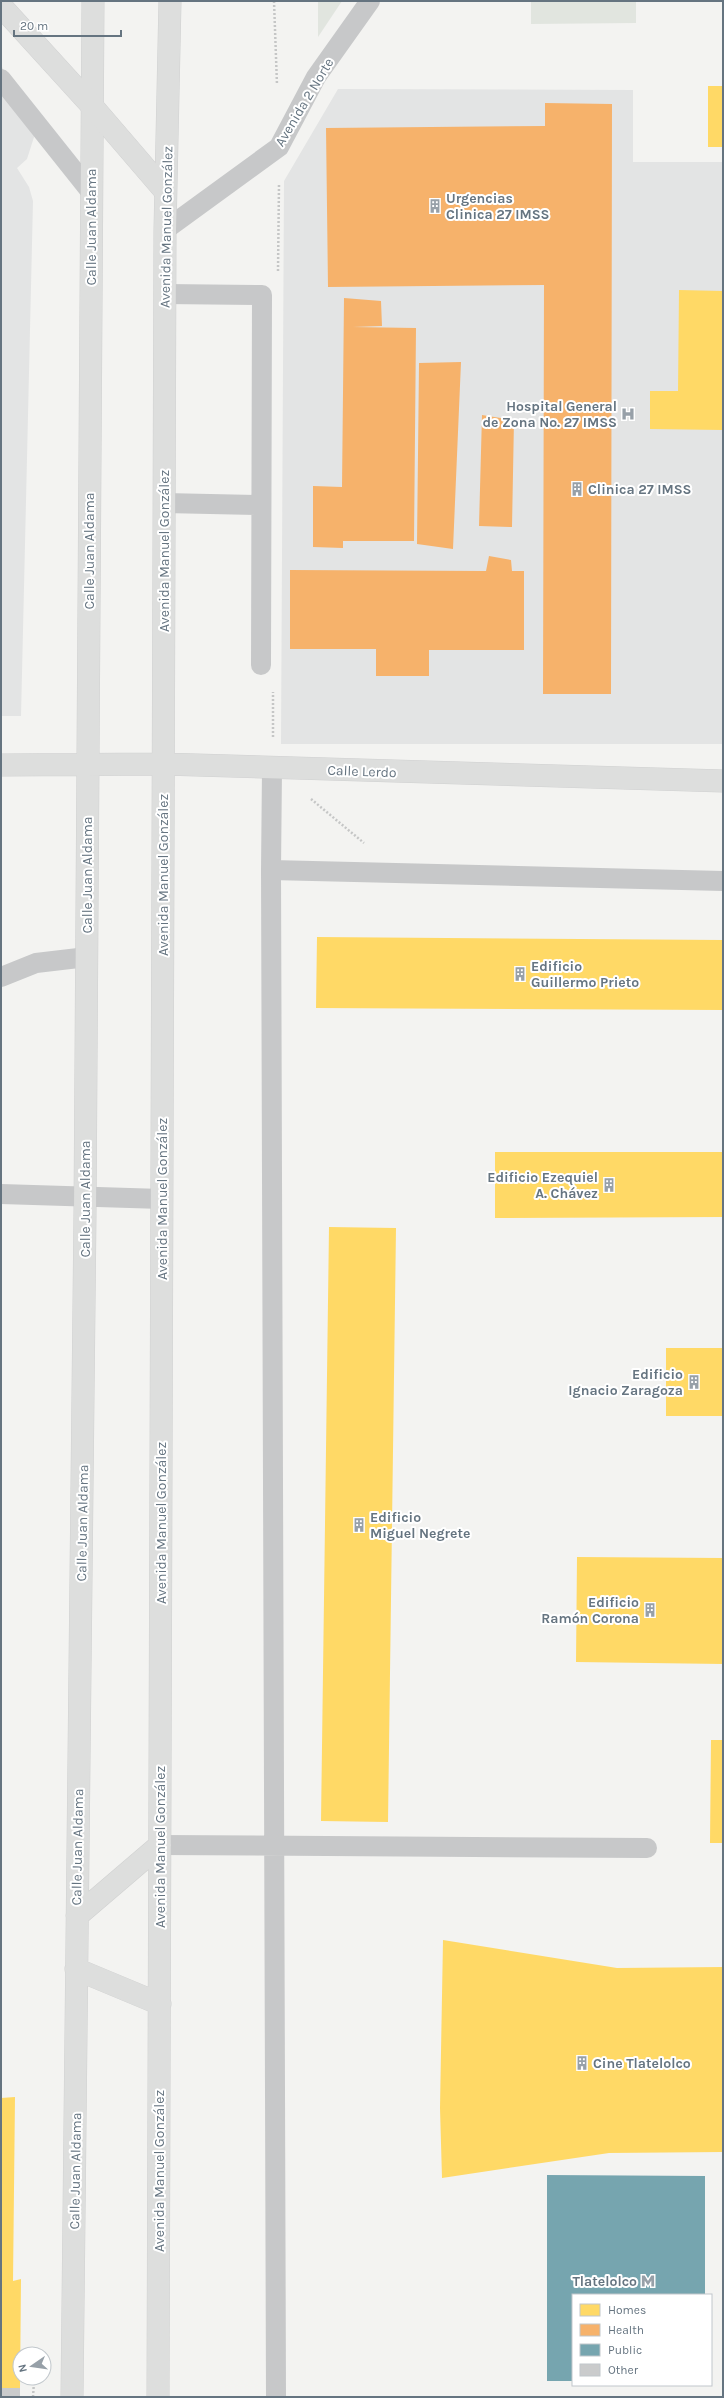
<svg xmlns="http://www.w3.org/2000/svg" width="724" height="2398" font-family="Karla,sans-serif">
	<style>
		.built { fill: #e3e4e4 }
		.green { fill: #e1e5df }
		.homes { fill: #ffd966 }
		.health { fill: #f6b26b }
		.public { fill: #76a5af }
		.building { fill: #cacbcc }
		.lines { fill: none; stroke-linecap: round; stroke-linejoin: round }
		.secondary-casing { stroke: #d0d1d1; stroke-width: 23 }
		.primary-casing { stroke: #d0d1d1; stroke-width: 23 }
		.path { stroke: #c5c6c6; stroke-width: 2.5; stroke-dasharray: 2 2; stroke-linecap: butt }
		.lane { stroke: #c7c8c9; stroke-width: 20 }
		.secondary { stroke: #dddedd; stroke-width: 22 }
		.primary { stroke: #dddedd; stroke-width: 22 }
		.labels { text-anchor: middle; stroke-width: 4; stroke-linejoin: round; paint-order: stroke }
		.street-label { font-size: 14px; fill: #657480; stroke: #fff }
		.poi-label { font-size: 14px; font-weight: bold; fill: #657480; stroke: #fff; text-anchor: start }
	</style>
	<rect width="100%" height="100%" fill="#f3f3f1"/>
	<path class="built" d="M 1,65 L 35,134 L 27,159 L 17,168 L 29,187 L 33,201 L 21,716 L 1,716 Z
		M 338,89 L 633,90 L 633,162 L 723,162 L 723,744 L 281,744 L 284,181 Z"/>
	<path class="green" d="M 318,1 L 342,1 L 318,37 Z
		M 531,1 L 636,1 L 636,23 L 531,24 Z"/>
	<path class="homes" d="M 708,86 L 723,86 L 723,147 L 708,147 Z
		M 679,290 L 723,291 L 723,430 L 650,429 L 650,391 L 678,391 Z
		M 317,937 L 723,940 L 723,1010 L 316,1008 Z
		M 495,1152 L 723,1152 L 723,1217 L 495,1218 Z
		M 329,1227 L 396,1228 L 388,1822 L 321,1821 Z
		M 666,1348 L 723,1348 L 723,1416 L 666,1416 Z
		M 577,1557 L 723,1558 L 723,1664 L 576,1662 Z
		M 711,1740 L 723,1740 L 723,1843 L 710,1843 Z
		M 443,1940 L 617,1968 L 723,1967 L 723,2152 L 609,2153 L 442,2178 L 440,2108 Z
		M 15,2097 L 13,2281 L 21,2279 L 20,2388 L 1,2388 L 1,2098 Z"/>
	<path class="health" d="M 545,103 L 612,104 L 611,694 L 543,694 L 544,285 L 328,287 L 326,128 L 545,126 Z
		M 344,298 L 381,301 L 382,326 L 353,327 L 416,328 L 414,541 L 343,541 L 343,548 L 313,547 L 313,486 L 342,487 Z
		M 461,362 L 453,549 L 417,544 L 419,363 Z
		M 482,415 L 514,420 L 512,527 L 479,526 Z
		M 489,556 L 511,560 L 512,571 L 524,571 L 524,650 L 429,650 L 429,676 L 376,676 L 376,649 L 290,649 L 290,570 L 486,571 Z"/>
	<path class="public" d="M 547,2175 L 705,2176 L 705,2295 L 573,2295 L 573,2381 L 547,2381 Z"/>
	<path class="building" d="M 1,2388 L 20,2388 L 20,2397 L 1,2397 Z"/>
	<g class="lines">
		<defs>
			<path id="secondary" d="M 1,765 L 163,764 L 723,781
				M 77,1916 L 160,1845
				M 76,1969 L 160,2004
				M 72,2397 L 85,1213 L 93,1
				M 158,2397 L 165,230 L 170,1"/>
			<path id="primary" d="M 1,6 L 92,106 L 165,191"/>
		</defs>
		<use href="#secondary" class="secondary-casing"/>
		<use href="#primary" class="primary-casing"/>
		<path class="path" d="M 274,1 L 277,85
			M 278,271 L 279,184
			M 273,737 L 273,692
			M 311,799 L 364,843
			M 33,2397 L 34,2381 L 37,2378"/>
		<path class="lane" d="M 1,79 L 91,192
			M 165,230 L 279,147 L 316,77 L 370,1
			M 165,294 L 262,295 L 261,665
			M 164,503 L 261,505
			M 271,870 L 272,769
			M 1,977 L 36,963 L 87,957
			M 1,1194 L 162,1199
			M 160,1845 L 647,1848
			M 276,2397 L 271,870 L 723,881"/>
		<use href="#secondary" class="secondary"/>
		<use href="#primary" class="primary"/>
	</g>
	<defs>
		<symbol id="building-bare" viewBox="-9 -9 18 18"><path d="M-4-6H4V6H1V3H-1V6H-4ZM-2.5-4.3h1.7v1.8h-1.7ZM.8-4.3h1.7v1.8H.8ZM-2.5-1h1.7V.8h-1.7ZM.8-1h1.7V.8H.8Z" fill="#97a0a8" stroke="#fff" stroke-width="2.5" paint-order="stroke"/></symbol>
		<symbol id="hospital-bare" viewBox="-9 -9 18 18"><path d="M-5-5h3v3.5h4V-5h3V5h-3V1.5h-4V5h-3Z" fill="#97a0a8" stroke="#fff" stroke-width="2.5" paint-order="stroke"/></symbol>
		<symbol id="metro-bare" viewBox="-9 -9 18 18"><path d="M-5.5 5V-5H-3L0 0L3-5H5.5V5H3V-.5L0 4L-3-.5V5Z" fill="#97a0a8" stroke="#fff" stroke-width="2.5" paint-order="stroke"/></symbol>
	</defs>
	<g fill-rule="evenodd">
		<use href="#building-bare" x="425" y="196" width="20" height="20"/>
		<use href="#hospital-bare" x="618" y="404" width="20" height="20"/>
		<use href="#building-bare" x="567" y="479" width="20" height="20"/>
		<use href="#building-bare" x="510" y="964" width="20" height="20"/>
		<use href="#building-bare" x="599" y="1175" width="20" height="20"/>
		<use href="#building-bare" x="684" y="1372" width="20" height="20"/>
		<use href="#building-bare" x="349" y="1515" width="20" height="20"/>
		<use href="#building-bare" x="640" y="1600" width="20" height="20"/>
		<use href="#building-bare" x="572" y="2053" width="20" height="20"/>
		<use href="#metro-bare" x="638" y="2271" width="20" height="20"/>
	</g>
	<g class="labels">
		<g class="street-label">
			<text transform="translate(304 102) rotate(-59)" y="5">Avenida 2 Norte</text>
			<text transform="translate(91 227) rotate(-90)" y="5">Calle Juan Aldama</text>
			<text transform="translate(166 227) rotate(-89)" y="5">Avenida Manuel González</text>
			<text transform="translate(89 551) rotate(-90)" y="5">Calle Juan Aldama</text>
			<text transform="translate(164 551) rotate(-90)" y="5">Avenida Manuel González</text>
			<text transform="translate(362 771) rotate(2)" y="5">Calle Lerdo</text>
			<text transform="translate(87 875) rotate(-90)" y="5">Calle Juan Aldama</text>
			<text transform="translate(163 875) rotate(-90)" y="5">Avenida Manuel González</text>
			<text transform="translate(85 1199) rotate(-90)" y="5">Calle Juan Aldama</text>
			<text transform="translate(162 1199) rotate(-90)" y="5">Avenida Manuel González</text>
			<text transform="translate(82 1523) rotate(-89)" y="5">Calle Juan Aldama</text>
			<text transform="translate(161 1523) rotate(-90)" y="5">Avenida Manuel González</text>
			<text transform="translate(77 1847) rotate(-89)" y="5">Calle Juan Aldama</text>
			<text transform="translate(160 1847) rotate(-90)" y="5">Avenida Manuel González</text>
			<text transform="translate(75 2171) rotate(-89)" y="5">Calle Juan Aldama</text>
			<text transform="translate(159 2171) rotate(-90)" y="5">Avenida Manuel González</text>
		</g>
		<g class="poi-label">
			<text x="446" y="203">Urgencias<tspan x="446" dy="16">Clinica 27 IMSS</tspan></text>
			<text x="617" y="411" text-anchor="end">Hospital General<tspan x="617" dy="16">de Zona No. 27 IMSS</tspan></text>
			<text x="588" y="494">Clinica 27 IMSS</text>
			<text x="531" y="971">Edificio<tspan x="531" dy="16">Guillermo Prieto</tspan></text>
			<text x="598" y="1182" text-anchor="end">Edificio Ezequiel<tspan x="598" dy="16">A. Chávez</tspan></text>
			<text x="683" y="1379" text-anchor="end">Edificio<tspan x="683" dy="16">Ignacio Zaragoza</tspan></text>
			<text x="370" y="1522">Edificio<tspan x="370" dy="16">Miguel Negrete</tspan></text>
			<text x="639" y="1607" text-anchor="end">Edificio<tspan x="639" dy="16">Ramón Corona</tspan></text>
			<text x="593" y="2068">Cine Tlatelolco</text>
			<text x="637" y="2286" text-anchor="end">Tlatelolco</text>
		</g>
	</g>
	<rect width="724" height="2398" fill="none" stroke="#657480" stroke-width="4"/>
	<rect x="572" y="2294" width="140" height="92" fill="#ffffff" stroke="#c1c7cc"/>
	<rect x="580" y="2304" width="20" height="12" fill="#ffd966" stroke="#c1c7cc"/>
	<text x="608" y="2314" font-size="12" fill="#657480">Homes</text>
	<rect x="580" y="2324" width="20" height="12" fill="#f6b26b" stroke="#c1c7cc"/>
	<text x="608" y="2334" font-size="12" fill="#657480">Health</text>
	<rect x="580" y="2344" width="20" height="12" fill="#76a5af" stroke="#c1c7cc"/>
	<text x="608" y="2354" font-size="12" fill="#657480">Public</text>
	<rect x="580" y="2364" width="20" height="12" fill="#cacbcc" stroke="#c1c7cc"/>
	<text x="608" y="2374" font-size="12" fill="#657480">Other</text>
	<g transform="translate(32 2366) rotate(257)"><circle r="19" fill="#ffffff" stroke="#c1c7cc"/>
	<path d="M0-3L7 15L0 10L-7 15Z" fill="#97a0a8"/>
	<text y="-6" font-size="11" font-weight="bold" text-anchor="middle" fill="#657480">N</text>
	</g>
	<path d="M14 30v6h107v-6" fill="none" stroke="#657480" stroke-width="2"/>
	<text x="20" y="30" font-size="12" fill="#657480" stroke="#ffffff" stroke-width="3" paint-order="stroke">20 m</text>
</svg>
